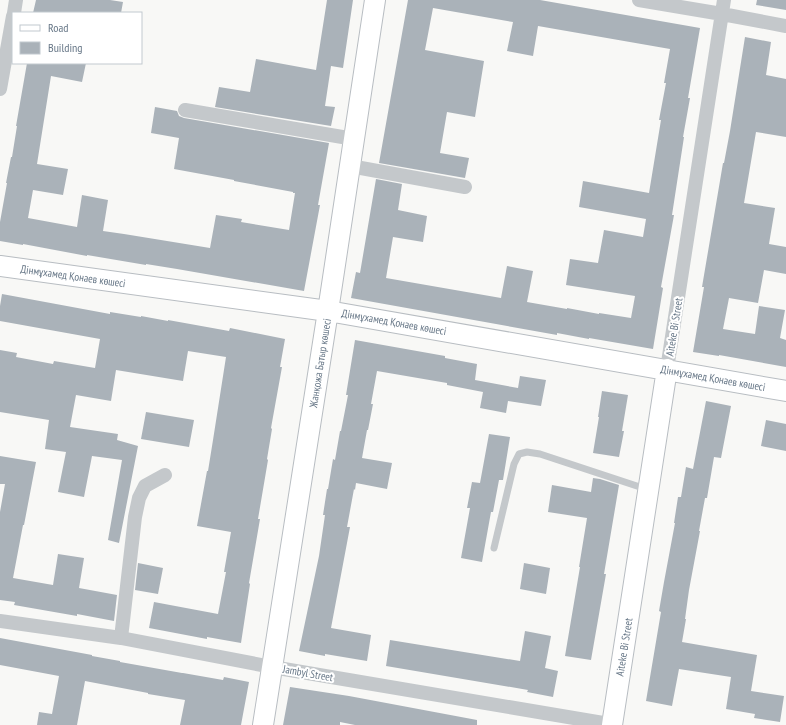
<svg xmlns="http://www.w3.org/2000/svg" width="786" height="725" font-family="'PT Sans Narrow',sans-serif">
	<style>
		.building { fill: #aab2b9 }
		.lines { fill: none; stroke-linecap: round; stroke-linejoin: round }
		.secondary-casing { stroke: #b8bdc2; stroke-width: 22 }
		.lane { stroke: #c4c8cb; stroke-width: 7 }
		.street { stroke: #c4c8cb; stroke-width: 14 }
		.secondary { stroke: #fff; stroke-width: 20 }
		.labels { text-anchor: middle; stroke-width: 4; stroke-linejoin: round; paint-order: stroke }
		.street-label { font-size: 11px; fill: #677787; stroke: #fff }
	</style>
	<rect width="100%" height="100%" fill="#f8f8f6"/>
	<path class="building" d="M 36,0 L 110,0 L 123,2 L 121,13 L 33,13 Z
		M 327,0 L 353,0 L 343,68 L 331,66 L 325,106 L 335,107 L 331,126 L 215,107 L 219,87 L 250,92 L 256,59 L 316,70 Z
		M 408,0 L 540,0 L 700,28 L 688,98 L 690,98 L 683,137 L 684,137 L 672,215 L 674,215 L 661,287 L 663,288 L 653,349 L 589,338 L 589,339 L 557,333 L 557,335 L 351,298 L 356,272 L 360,273 L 376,179 L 402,184 L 398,210 L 427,216 L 423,242 L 393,237 L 386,278 L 501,298 L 507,266 L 533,271 L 527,302 L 567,309 L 567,308 L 599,314 L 599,313 L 631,318 L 635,296 L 566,285 L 570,259 L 598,263 L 604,230 L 643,237 L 646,219 L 579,207 L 583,181 L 649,193 L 661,120 L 659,120 L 666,83 L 664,83 L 670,49 L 538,26 L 533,56 L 507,51 L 513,22 L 433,8 L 425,50 L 484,61 L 475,117 L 447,112 L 440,153 L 469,158 L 465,178 L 379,163 Z
		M 757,0 L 786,0 L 786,10 L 756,5 Z
		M 745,37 L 771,42 L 766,75 L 786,79 L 786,137 L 756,132 L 744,203 L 775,208 L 769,244 L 786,247 L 786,274 L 764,270 L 758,303 L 729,298 L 723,329 L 755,334 L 759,306 L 785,310 L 780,338 L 786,340 L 786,367 L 719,355 L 719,356 L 693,352 L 704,287 L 702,287 L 723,163 L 724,163 L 730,131 Z
		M 27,63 L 86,63 L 82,82 L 51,76 L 37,164 L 68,169 L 63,195 L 33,190 L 28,218 L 77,227 L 82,195 L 108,200 L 103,231 L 124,234 L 210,248 L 216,215 L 242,219 L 241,222 L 289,230 L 295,193 L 293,193 L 293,192 L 234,181 L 234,180 L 174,169 L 179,138 L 151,133 L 155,107 L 177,111 L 179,116 L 184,118 L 329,143 L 318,205 L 320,205 L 304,291 L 177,269 L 146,264 L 146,265 L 87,255 L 87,256 L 23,244 L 23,245 L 0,241 L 0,222 L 7,183 L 6,183 L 11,157 L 12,157 L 17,126 L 16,126 Z
		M 2,294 L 110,314 L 110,312 L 141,317 L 141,316 L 168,321 L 168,320 L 229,331 L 230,328 L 285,339 L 280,367 L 282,367 L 271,428 L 272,429 L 267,459 L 268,460 L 258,519 L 260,519 L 249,583 L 250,584 L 241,643 L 207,637 L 207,639 L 149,628 L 154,602 L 218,614 L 226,572 L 224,572 L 231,532 L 197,526 L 207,471 L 208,471 L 213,440 L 226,357 L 188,351 L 183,381 L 116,370 L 111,401 L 76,395 L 70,427 L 118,434 L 117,440 L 138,446 L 119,543 L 108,540 L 122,460 L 92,456 L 84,497 L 58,492 L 66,452 L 45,449 L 49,420 L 0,412 L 0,350 L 17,353 L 16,357 L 53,364 L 54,361 L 95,368 L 100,339 L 0,321 L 0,306 Z
		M 355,340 L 445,356 L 445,358 L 477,364 L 475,380 L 518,388 L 520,376 L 546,380 L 541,406 L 508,401 L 506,413 L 480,408 L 483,392 L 447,385 L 447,383 L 377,371 L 371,404 L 373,404 L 368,430 L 367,430 L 362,458 L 392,463 L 387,489 L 356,483 L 355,490 L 354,489 L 347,527 L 350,527 L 331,628 L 371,635 L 367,661 L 325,654 L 325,656 L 299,651 L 319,556 L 325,515 L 323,515 L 327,489 L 328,489 L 333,459 L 335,460 L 340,431 L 341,431 L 348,395 L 346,395 Z
		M 602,391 L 628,395 L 622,431 L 624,431 L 619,457 L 593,453 L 599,417 L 598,417 Z
		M 706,401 L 731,406 L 721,458 L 714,457 L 707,498 L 705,498 L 699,531 L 700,531 L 689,590 L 685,619 L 686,619 L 682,642 L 757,655 L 751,691 L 784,696 L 780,722 L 754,718 L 755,714 L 726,709 L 731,677 L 679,669 L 672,706 L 646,701 L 661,612 L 659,611 L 664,582 L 675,523 L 674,523 L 678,497 L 681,497 L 686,467 L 693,469 Z
		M 146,412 L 194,420 L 189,447 L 141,439 Z
		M 766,420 L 786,424 L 786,451 L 761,446 Z
		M 489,434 L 510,437 L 503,480 L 499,480 L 493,512 L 491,512 L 482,562 L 461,558 L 470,508 L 467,508 L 472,482 L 480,483 Z
		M 0,456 L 36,462 L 24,525 L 23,525 L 13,578 L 53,585 L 58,554 L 84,558 L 79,588 L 117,595 L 114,621 L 77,614 L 77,616 L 14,605 L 15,602 L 0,600 L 0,512 L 5,484 L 0,484 Z
		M 593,478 L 600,479 L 619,485 L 604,574 L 606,574 L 591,660 L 565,656 L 580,567 L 579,567 L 587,518 L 548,512 L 552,485 L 591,492 Z
		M 138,563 L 163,568 L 158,594 L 135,590 Z
		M 524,563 L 550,568 L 546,594 L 520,589 Z
		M 525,631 L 551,636 L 545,668 L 558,671 L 553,697 L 527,692 L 528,690 L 386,666 L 390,640 L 520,661 Z
		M 0,638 L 92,655 L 92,656 L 120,661 L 120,662 L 182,673 L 183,673 L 223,680 L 224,677 L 249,682 L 241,725 L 180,725 L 185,700 L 148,694 L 148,693 L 85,681 L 77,725 L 37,725 L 39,712 L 52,714 L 59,676 L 0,665 Z
		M 290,687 L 349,696 L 477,720 L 477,725 L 355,725 L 340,722 L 340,725 L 283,725 Z"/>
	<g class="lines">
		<defs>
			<path id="secondary" d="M 0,266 L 328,311 L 786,391
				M 263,725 L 328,311 L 375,0
				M 612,725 L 667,369"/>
		</defs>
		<use href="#secondary" class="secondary-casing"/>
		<path class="lane" d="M 494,548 L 514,464 L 519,454 L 527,452 L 540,454 L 646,489"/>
		<path class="street" d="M 639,0 L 722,14 L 786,26
			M 14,13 L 16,0
			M 0,89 L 13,16
			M 185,110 L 354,139
			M 350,166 L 465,187
			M 667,369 L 724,0
			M 0,621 L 121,638 L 272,667 L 615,725
			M 121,638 L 135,517 L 139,498 L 145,486 L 165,475"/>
		<use href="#secondary" class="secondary"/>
	</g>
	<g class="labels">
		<g class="street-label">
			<text transform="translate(73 276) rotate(8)" y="4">Дінмұхамед Қонаев көшесі</text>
			<text transform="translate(394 322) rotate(10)" y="4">Дінмұхамед Қонаев көшесі</text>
			<text transform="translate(674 327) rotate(-81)" y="4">Aiteke Bi Street</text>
			<text transform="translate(320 363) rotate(-81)" y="4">Жанқожа Батыр көшесі</text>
			<text transform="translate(713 378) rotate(10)" y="4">Дінмұхамед Қонаев көшесі</text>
			<text transform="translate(624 647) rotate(-81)" y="4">Aiteke Bi Street</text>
			<text transform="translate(308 673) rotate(10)" y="4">Jambyl Street</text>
		</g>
	</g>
	<rect x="12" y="12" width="130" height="52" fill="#ffffff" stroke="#c2c9cf"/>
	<rect x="20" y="25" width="20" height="6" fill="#ffffff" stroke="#c2c9cf"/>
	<text x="48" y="32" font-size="12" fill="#677787">Road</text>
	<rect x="20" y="42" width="20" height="12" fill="#aab2b9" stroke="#c2c9cf"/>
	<text x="48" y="52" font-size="12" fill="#677787">Building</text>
</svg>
